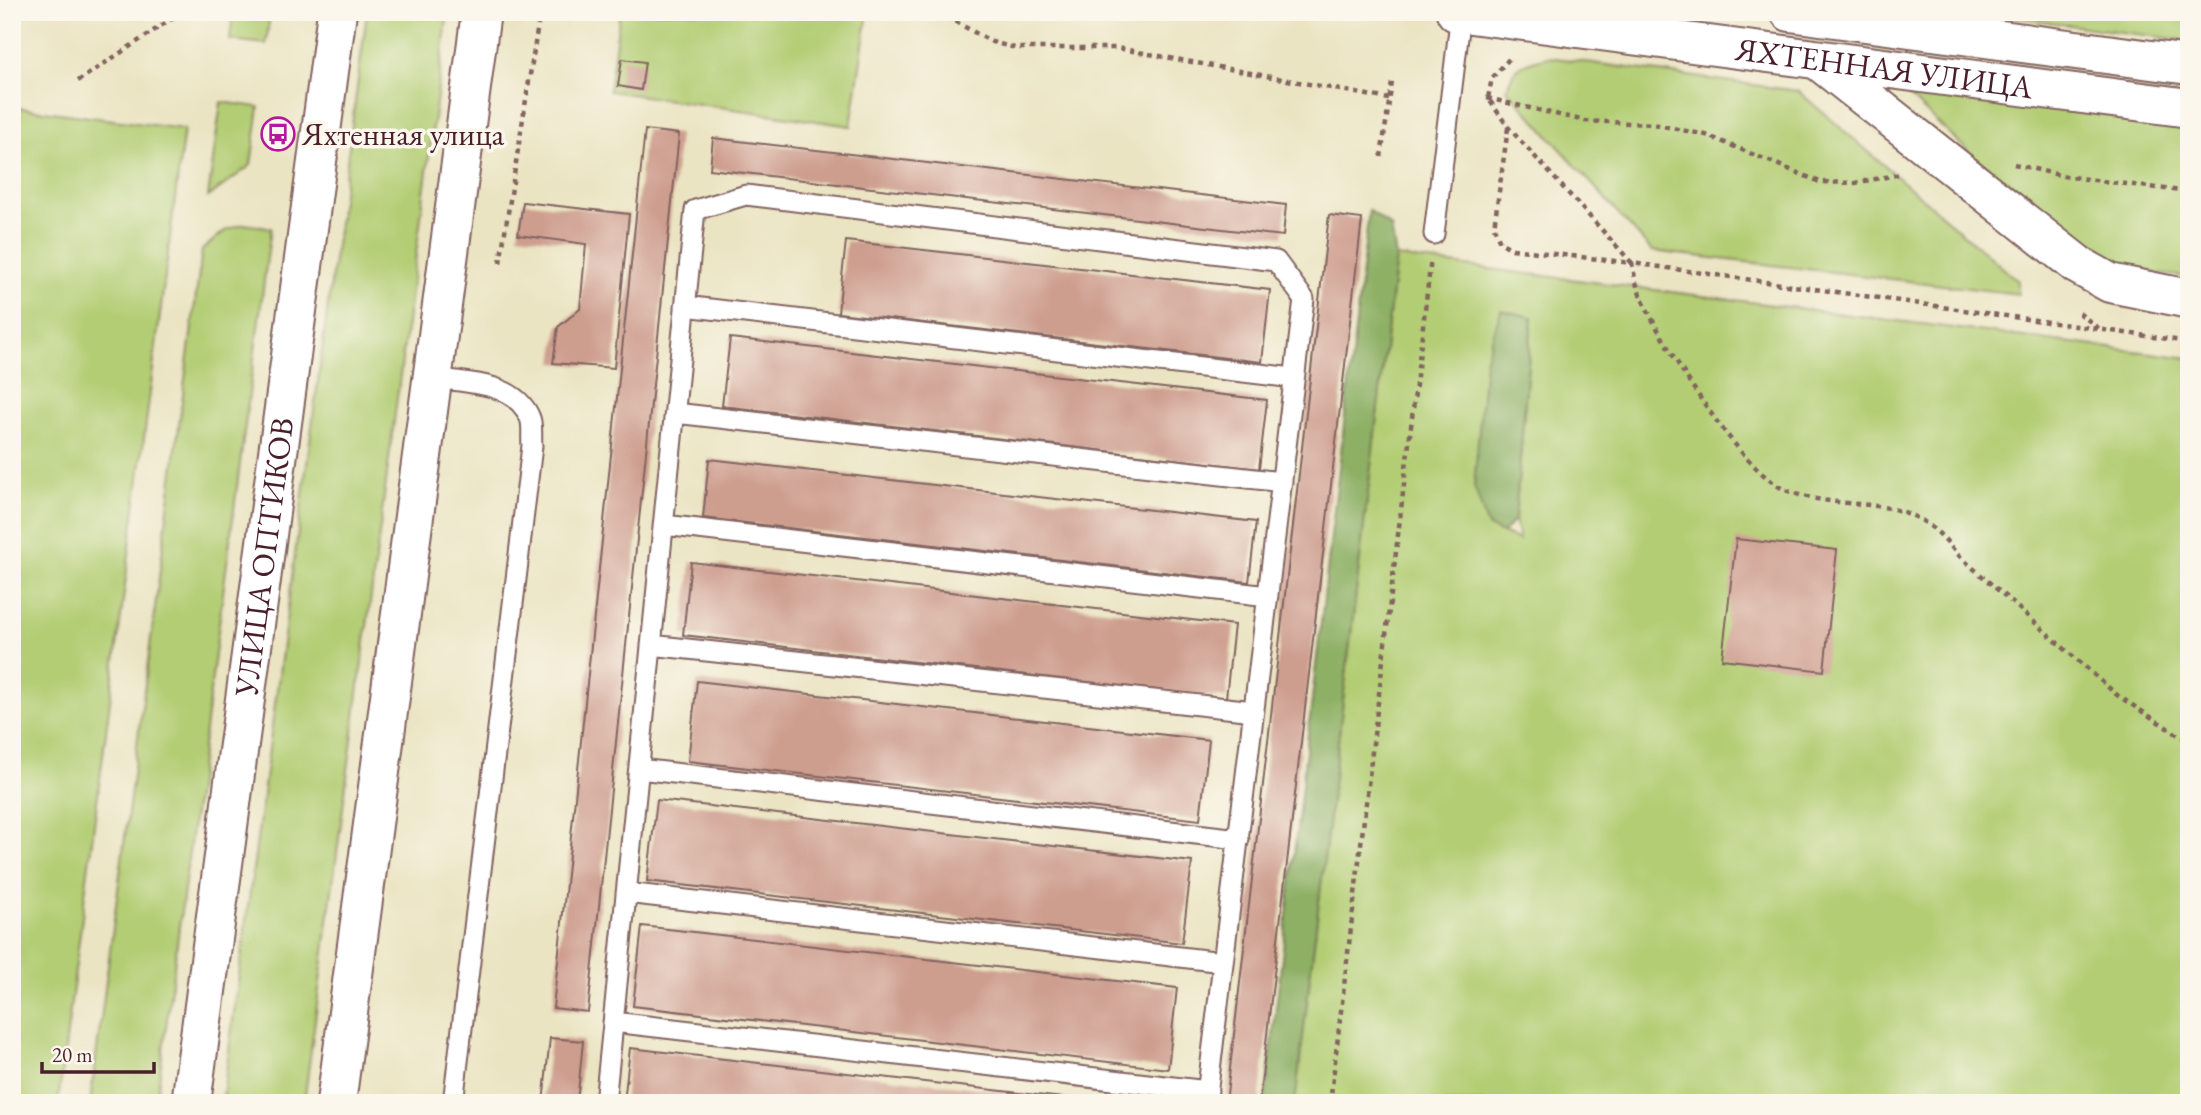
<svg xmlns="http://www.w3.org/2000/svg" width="2201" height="1115" font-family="'EB Garamond',serif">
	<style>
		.green { fill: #b2cd73; stroke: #7e764f; stroke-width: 2; fill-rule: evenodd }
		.forest { fill: #8db065; stroke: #6c6848; stroke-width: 2 }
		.building { fill: #cd9d8e }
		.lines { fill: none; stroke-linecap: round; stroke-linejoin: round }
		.service-casing { stroke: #826460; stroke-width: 23 }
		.minor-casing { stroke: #826460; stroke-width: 42 }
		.tertiary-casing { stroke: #826460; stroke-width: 42 }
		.path { stroke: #826460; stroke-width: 4.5; stroke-dasharray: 5 5; stroke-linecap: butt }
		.service { stroke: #fff; stroke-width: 19 }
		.minor { stroke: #fff; stroke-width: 38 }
		.tertiary { stroke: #fff; stroke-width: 38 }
		.labels { text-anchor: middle; stroke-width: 7; stroke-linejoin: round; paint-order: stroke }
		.street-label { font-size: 32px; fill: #4a1f2b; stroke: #fbf7ec }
		.poi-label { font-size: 32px; fill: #4a1f2b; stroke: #fbf7ec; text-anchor: start }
	</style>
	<rect width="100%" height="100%" fill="#fbf7ec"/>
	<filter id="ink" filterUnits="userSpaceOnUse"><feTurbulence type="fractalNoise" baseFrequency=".0143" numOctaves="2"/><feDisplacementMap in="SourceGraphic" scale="14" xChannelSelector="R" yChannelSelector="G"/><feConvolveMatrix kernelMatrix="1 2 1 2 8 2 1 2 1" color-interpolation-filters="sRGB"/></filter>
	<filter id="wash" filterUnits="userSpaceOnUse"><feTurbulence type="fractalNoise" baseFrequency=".00686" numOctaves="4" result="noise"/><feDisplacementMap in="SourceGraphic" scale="28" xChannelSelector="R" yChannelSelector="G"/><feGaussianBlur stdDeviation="1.57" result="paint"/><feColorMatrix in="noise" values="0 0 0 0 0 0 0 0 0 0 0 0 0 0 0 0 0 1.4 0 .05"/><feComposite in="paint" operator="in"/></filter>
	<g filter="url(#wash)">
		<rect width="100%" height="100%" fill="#ebe4c3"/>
		<path class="green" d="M 233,12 L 270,13 L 266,44 L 230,40 Z
			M 367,12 L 448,12 L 304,1103 L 222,1103 Z
			M 620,12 L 868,12 L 851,126 L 609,91 Z
			M 1972,12 L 2189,12 L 2189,41 Z
			M 1548,57 L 1798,91 L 2018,281 L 2018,294 L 1652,251 L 1507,89 C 1513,65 1525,62 1548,57 Z
			M 1898,86 L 2189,125 L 2189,277 C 2173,275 2156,275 2141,270 C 2062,249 1959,141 1898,86 Z
			M 221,102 L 259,107 L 251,165 L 208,197 Z
			M 12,107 L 184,129 L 58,1103 L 12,1103 Z
			M 244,224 L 271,228 L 156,1103 L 90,1103 L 202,250 L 226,230 Z
			M 1396,257 L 2189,358 L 2189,1103 L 1295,1103 ZM 1501,311 L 1532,317 L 1515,519 L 1519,540 L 1488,527 Z"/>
		<path class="forest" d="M 1369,210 L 1391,227 L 1396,257 L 1295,1103 L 1265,1103 Z
			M 1501,310 L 1532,317 L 1515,519 L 1503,533 L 1488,527 L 1474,486 L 1485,361 Z"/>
		<g id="blocks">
			<path class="building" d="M 622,59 L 645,62 L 641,90 L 618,86 Z
				M 645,130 L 679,134 L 588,1012 L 553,1008 Z
				M 713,138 L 1286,205 L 1283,236 L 710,169 Z
				M 523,202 L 629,214 L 614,368 L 553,363 L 558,327 L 580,309 L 586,244 L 518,235 Z
				M 1329,215 L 1362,219 L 1259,1103 L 1226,1103 Z
				M 846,241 L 1270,290 L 1262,362 L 838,313 Z
				M 730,338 L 1267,400 L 1259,469 L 722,406 Z
				M 709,459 L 1256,522 L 1249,582 L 703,518 Z
				M 1736,539 L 1837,550 L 1824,671 L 1722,659 Z
				M 691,562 L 1234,625 L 1226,698 L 683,635 Z
				M 697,681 L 1209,740 L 1200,820 L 688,761 Z
				M 657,800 L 1192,862 L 1182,943 L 647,881 Z
				M 642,926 L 1177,988 L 1168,1069 L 633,1006 Z
				M 550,1038 L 583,1041 L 577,1103 L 543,1103 Z
				M 630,1048 L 1089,1101 L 1089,1103 L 624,1103 Z"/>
		</g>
	</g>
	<g filter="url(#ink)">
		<use href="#blocks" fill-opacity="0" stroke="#826460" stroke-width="2"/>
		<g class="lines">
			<defs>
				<path id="service" d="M 1434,234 L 1461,13
					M 685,306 L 1294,378
					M 432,378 C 466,383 515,381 530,418 C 533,425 531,437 532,446 L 453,1103
					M 675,413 L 1282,482
					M 664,525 L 1268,596
					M 651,645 L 1254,711
					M 639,769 L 1239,839
					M 626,893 L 1223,962
					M 613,1022 L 1208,1091
					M 605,1103 L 695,210 L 746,195 L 1276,261 L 1304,299 L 1206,1103"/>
				<path id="minor" d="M 1818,60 L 2078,265 L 2110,283 L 2189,299"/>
				<g id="tertiary">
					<path id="s1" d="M 1456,12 L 2189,108"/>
					<path d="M 1790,12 L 2189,65"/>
					<path id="s2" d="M 191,1103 L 337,12"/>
					<path d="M 336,1103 L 481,12"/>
				</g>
			</defs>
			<use href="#service" class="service-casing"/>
			<use href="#minor" class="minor-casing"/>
			<use href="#tertiary" class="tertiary-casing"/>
			<path class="path" d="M 938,12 L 992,42 L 1015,48 L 1117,48 L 1389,99
				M 1509,59 L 1492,78 L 1488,98 L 1508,127 L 1632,263 L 2189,342
				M 78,81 L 182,12
				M 1487,98 L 1585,121 L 1653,124 L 1706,135 L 1820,182 L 1855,183 L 1901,174
				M 1508,128 L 1494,227 L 1500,242 L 1512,249 L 1632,263 C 1634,273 1636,285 1640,294 C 1660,341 1742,474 1788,491 C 1854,516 1907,486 1956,553 L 2117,695 L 2189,742
				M 1381,157 L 1392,82
				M 2014,164 L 2063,176 L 2189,192
				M 500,263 L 540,12
				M 2079,313 L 2101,330
				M 1330,1103 L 1431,259"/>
			<use href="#service" class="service"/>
			<use href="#minor" class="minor"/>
			<use href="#tertiary" class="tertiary"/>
		</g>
	</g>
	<defs>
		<symbol id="bus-ring" viewBox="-11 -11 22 22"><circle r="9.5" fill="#fbf7ec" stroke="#b5179e" stroke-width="1.5"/><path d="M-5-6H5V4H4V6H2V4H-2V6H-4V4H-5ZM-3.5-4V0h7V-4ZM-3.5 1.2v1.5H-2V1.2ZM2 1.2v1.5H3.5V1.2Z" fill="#b5179e"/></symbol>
	</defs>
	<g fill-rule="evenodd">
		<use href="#bus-ring" x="259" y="115" width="38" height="38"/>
	</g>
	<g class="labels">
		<g class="street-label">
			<text dy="11" stroke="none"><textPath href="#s1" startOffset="432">ЯХТЕННАЯ УЛИЦА</textPath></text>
			<text dy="11" stroke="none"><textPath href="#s2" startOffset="551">УЛИЦА ОПТИКОВ</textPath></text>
		</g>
		<g class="poi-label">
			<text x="302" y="145">Яхтенная улица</text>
		</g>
	</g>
	<rect width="2201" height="1115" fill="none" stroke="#fbf7ec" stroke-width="42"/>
	<path d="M42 1062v10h112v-10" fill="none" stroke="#4a1f2b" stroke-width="3.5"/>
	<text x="52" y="1062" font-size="21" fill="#4a1f2b" stroke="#fbf7ec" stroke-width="5" paint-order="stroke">20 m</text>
</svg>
